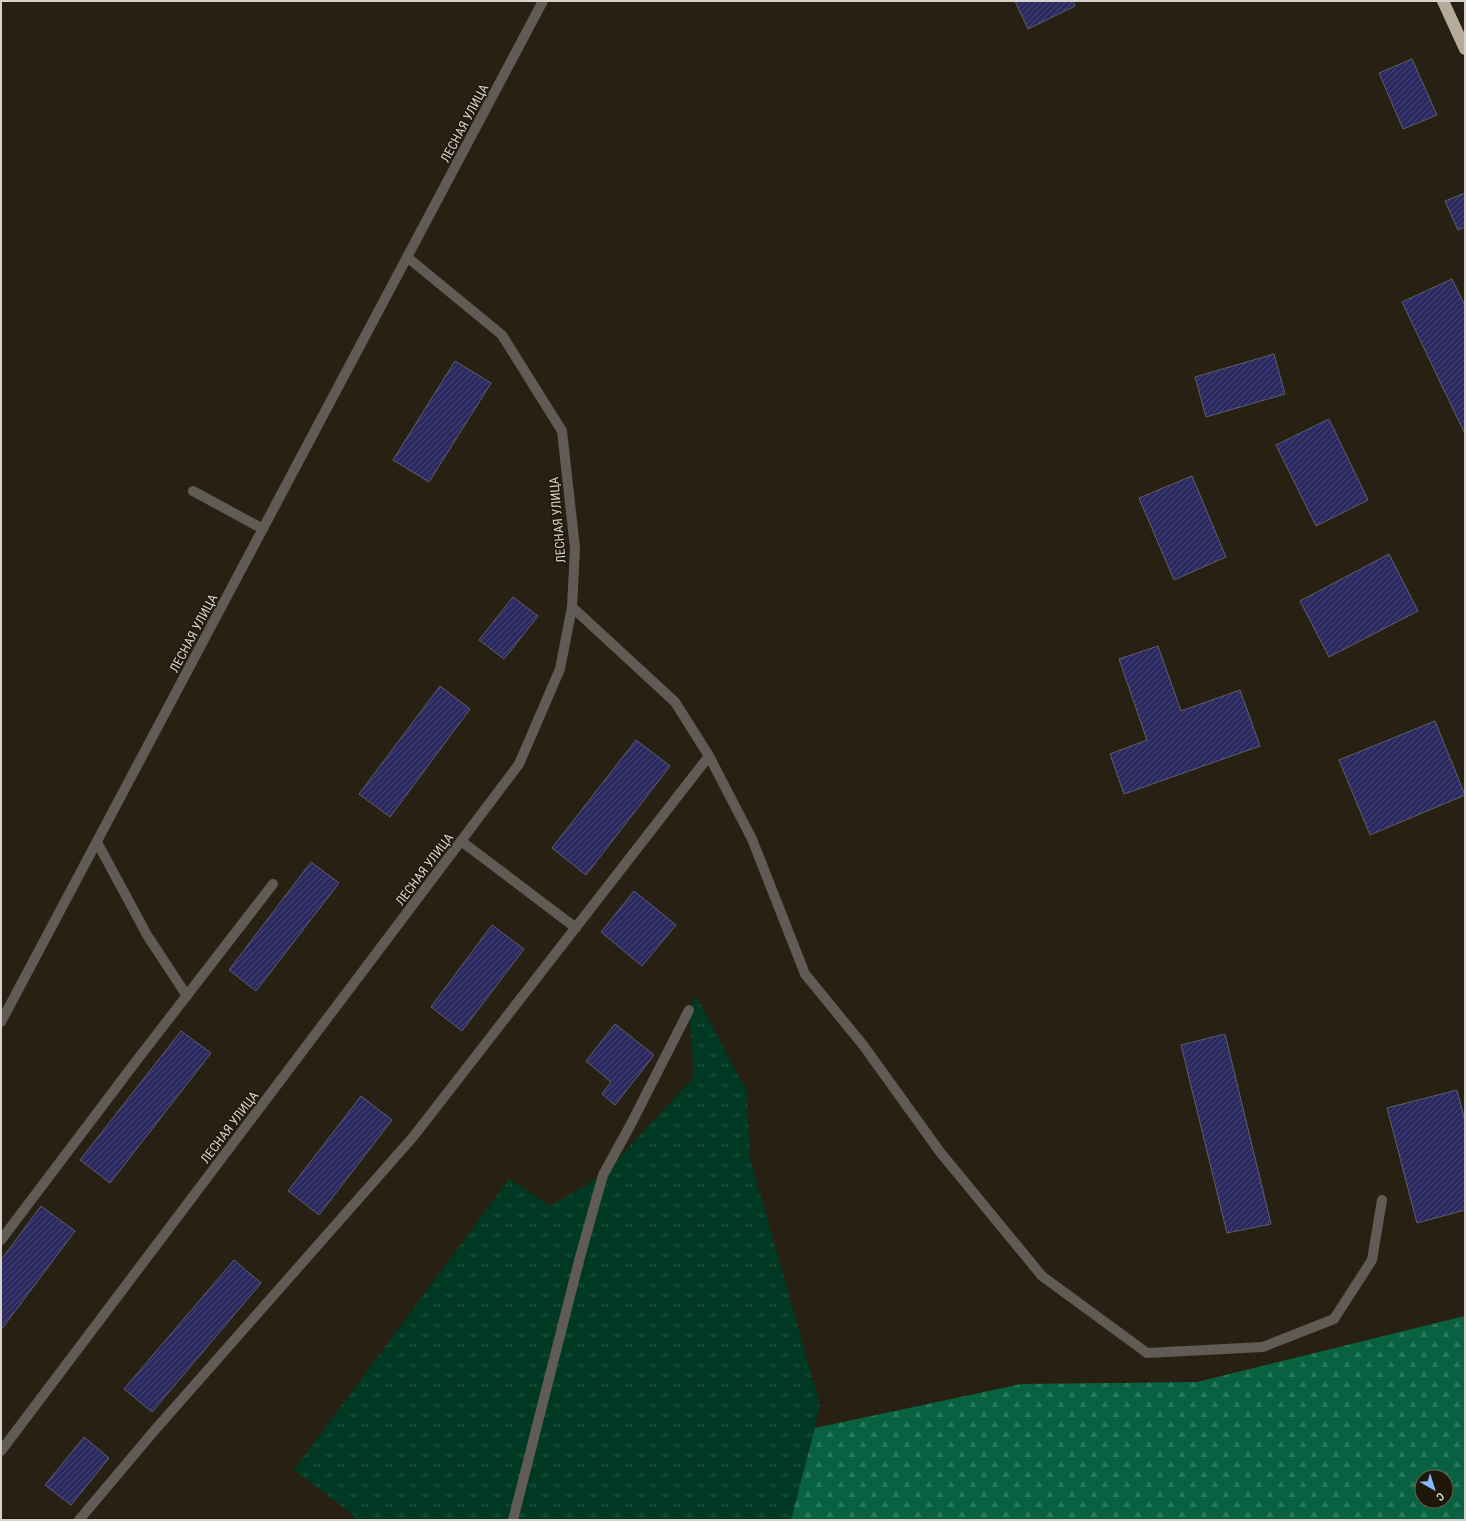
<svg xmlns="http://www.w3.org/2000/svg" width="1466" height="1521" font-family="'Roboto Condensed',sans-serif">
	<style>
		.grass { fill: url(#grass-tufts) }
		.forest { fill: url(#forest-firs); fill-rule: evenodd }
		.building { fill: url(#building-hatch); stroke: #5d5f6f }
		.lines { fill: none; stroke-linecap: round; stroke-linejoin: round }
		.lane { stroke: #605b55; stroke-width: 10 }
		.street { stroke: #605b55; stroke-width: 10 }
		.highway { stroke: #b6aa9b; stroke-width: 12 }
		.labels { text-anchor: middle; stroke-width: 3; stroke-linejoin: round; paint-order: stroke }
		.street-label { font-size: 13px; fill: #d7d2ca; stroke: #1e170a }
	</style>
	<defs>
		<pattern id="grass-tufts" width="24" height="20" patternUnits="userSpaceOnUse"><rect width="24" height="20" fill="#003923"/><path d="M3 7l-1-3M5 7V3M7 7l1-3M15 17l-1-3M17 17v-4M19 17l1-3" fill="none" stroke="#245542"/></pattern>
		<pattern id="forest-firs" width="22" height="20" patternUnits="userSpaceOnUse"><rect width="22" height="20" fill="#086241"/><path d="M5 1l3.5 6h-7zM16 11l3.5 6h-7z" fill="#2b785b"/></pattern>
		<pattern id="building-hatch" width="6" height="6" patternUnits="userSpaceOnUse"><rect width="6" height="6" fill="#2a2960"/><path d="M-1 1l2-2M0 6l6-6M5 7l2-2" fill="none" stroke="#484775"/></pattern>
	</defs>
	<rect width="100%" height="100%" fill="#282113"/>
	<path class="grass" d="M 696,995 L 747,1092 L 750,1158 L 820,1405 L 815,1428 L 791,1520 L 353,1520 L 355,1516 L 294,1470 L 509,1179 L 550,1206 L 603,1175 L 694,1077 L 689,1010 Z"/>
	<path class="forest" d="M 1465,1316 L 1465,1520 L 791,1520 L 815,1428 L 1021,1384 L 1197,1382 ZM 1422,1477 L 1446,1477 L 1446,1501 L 1422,1501 Z"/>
	<path class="building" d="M 1015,1 L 1073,1 L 1075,6 L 1028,29 Z
		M 1412,59 L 1437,115 L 1403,129 L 1379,73 Z
		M 1465,193 L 1465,227 L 1458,230 L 1445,201 Z
		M 1452,279 L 1465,306 L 1465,434 L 1402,302 Z
		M 1274,354 L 1285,394 L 1206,417 L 1195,377 Z
		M 455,361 L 491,383 L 429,482 L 393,460 Z
		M 1329,419 L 1368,500 L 1316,526 L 1276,445 Z
		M 1192,476 L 1226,557 L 1174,580 L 1139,498 Z
		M 1389,554 L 1418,611 L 1329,657 L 1300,601 Z
		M 513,597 L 538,616 L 504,659 L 479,640 Z
		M 1158,646 L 1181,711 L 1240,690 L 1260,746 L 1124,794 L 1110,754 L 1147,740 L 1119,659 Z
		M 440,686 L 470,709 L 390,817 L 359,794 Z
		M 1435,721 L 1465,795 L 1370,835 L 1339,760 Z
		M 636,740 L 670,766 L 586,875 L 552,848 Z
		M 311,862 L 339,883 L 256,991 L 229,970 Z
		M 634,891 L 676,925 L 642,966 L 601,932 Z
		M 492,925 L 524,949 L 462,1031 L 431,1007 Z
		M 615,1024 L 654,1055 L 615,1105 L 602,1094 L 611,1082 L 586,1061 Z
		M 181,1031 L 211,1053 L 110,1183 L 80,1160 Z
		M 1225,1034 L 1271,1224 L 1227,1233 L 1181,1045 Z
		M 1457,1090 L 1465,1121 L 1465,1210 L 1417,1223 L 1387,1108 Z
		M 361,1096 L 392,1120 L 319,1215 L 288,1191 Z
		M 41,1206 L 75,1231 L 1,1330 L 1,1260 Z
		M 234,1260 L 261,1283 L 152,1412 L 124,1389 Z
		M 84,1437 L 109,1458 L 71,1505 L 45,1485 Z"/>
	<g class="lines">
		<path class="lane" d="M 193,491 L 263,529
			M 709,756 L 752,839 L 805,974 L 863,1045 L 940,1152 L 1042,1276 L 1147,1353 L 1263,1347 L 1334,1319 L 1372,1260 L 1382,1200
			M 461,841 L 576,928
			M 97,842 L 147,935 L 187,996
			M 1,1240 L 137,1060 L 273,884
			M 79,1520 L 154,1431 L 413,1137 L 709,756 L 675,702 L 572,607
			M 513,1520 L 580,1257 L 603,1175 L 631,1124 L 689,1010"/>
		<path class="street" d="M 1,1022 L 543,1
			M 1,1451 L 519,764 L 560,669 L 572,607 L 575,548 L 562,431 L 502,335 L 407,257"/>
		<path class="highway" d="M 1443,1 L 1465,49"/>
	</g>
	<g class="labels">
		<g class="street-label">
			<text transform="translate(464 123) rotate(-62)" y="5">ЛЕСНАЯ УЛИЦА</text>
			<text transform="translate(557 520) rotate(-95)" y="5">ЛЕСНАЯ УЛИЦА</text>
			<text transform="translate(193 633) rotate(-62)" y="5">ЛЕСНАЯ УЛИЦА</text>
			<text transform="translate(424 869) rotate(-53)" y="5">ЛЕСНАЯ УЛИЦА</text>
			<text transform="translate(229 1127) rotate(-53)" y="5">ЛЕСНАЯ УЛИЦА</text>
		</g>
	</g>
	<rect width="1466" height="1521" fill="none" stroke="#d7d2ca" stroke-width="4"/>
	<g transform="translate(1434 1489) rotate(141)"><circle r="19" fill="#1e170a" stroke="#686257"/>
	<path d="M0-3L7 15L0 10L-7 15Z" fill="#85bbfb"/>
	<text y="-6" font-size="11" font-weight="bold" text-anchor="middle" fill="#d7d2ca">С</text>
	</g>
</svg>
